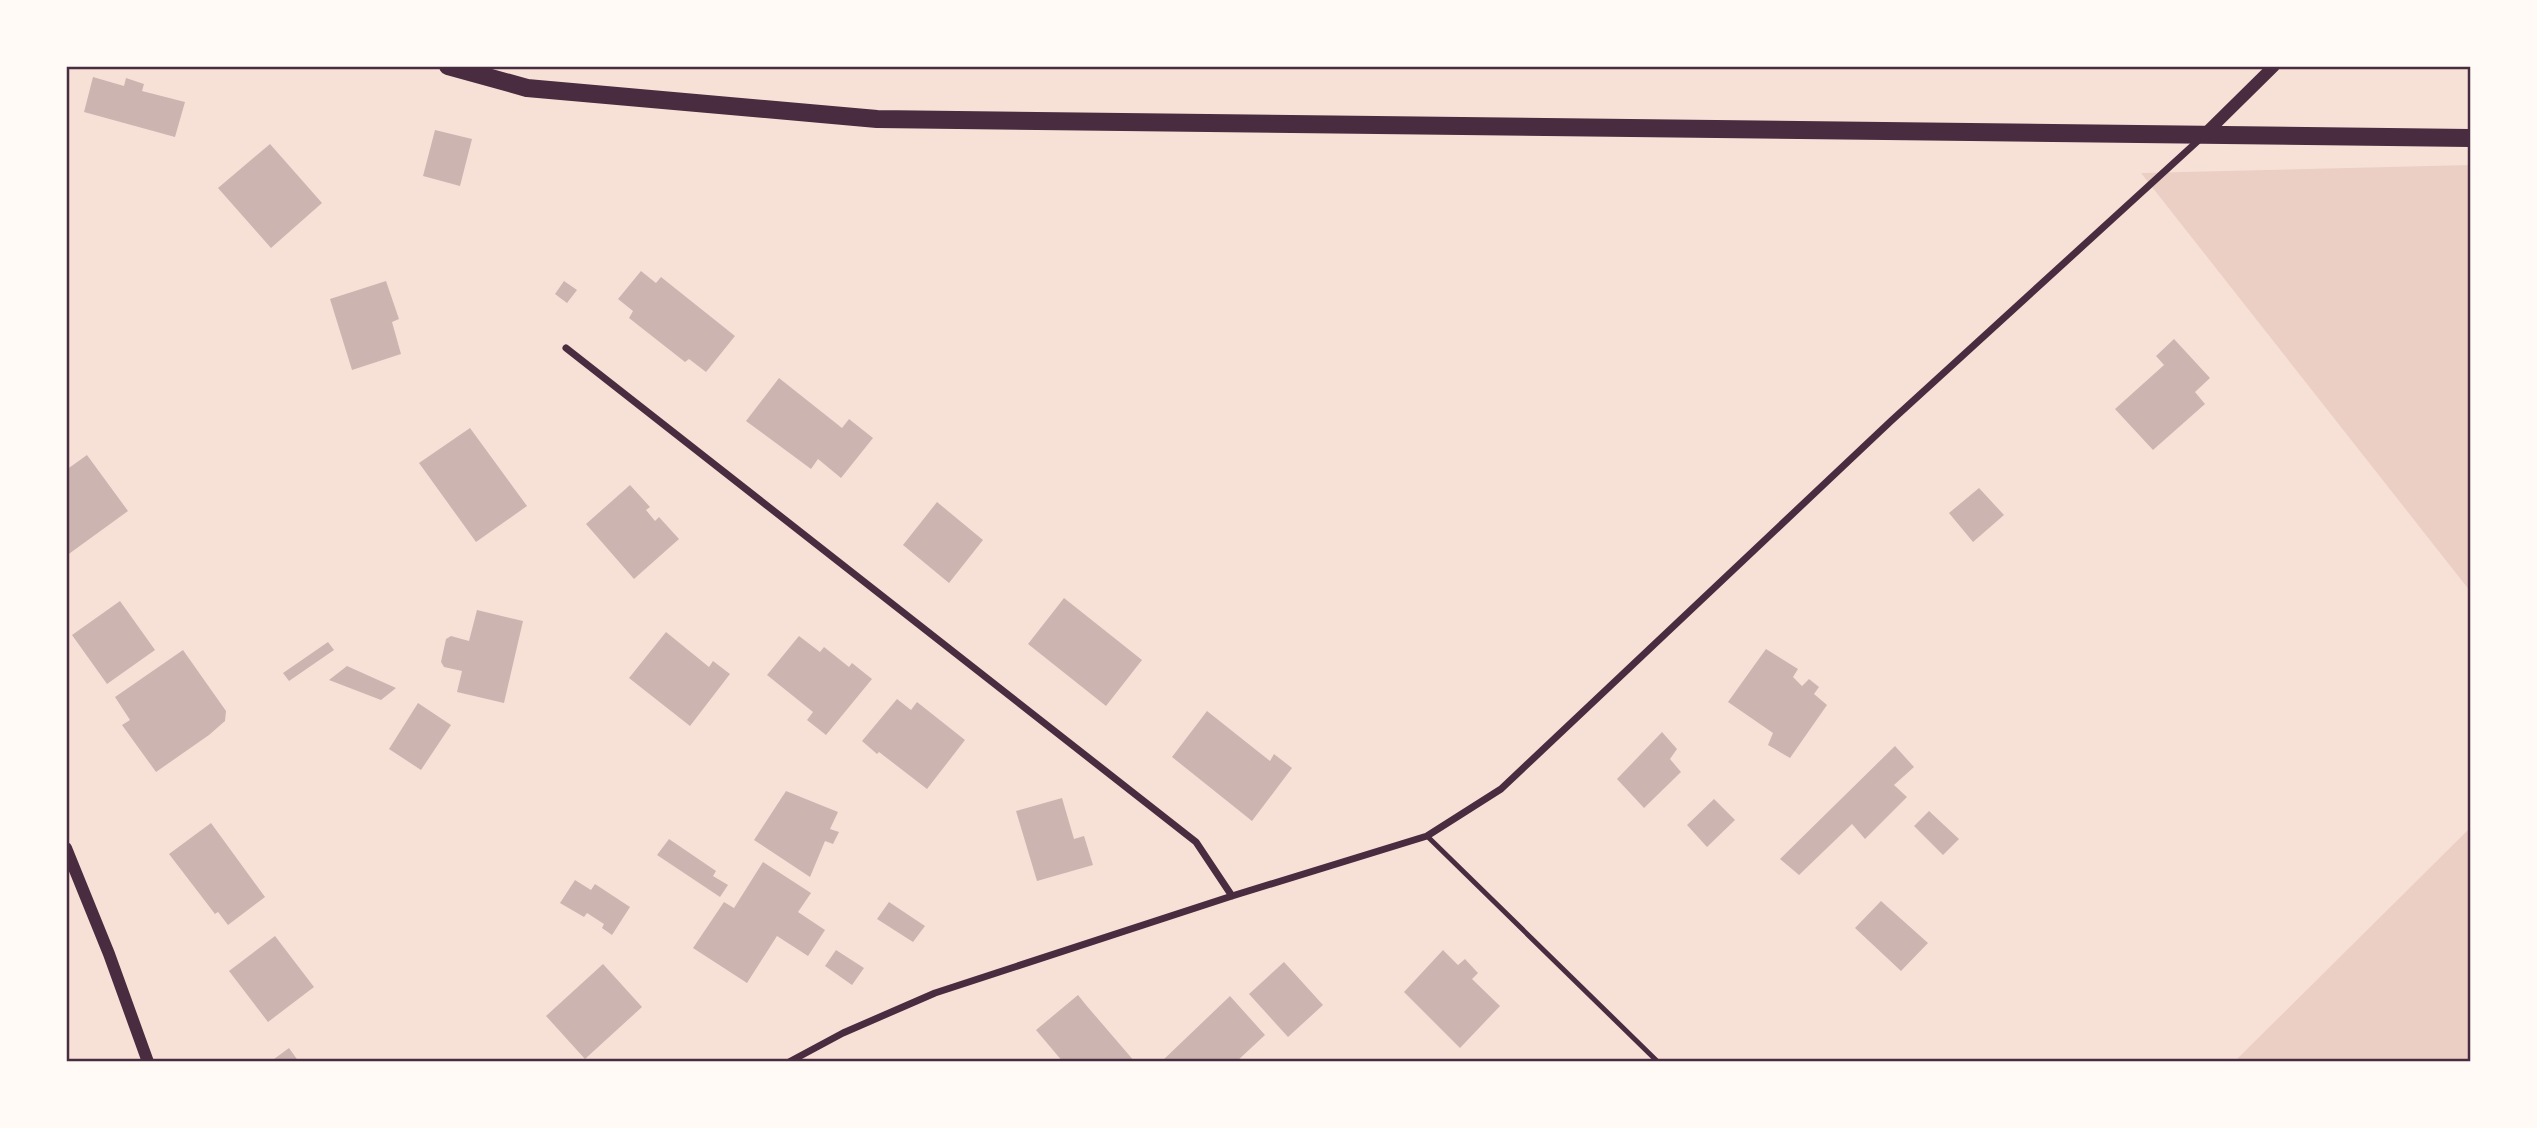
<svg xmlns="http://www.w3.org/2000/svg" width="2537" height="1128" font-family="'Space Grotesk',sans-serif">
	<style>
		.green { fill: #ebcfc5 }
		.building { fill: #ccb4b1 }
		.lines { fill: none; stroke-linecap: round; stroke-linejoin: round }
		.service { stroke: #4a2c40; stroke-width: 5 }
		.minor { stroke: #4a2c40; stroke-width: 7 }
		.tertiary { stroke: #4a2c40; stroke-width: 12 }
		.primary { stroke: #4a2c40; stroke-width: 18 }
		.neatline { fill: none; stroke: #4a2c40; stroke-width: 2.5 }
	</style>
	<rect width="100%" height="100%" fill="#f7e1d7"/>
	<path class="green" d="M 2470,165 L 2470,591 L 2141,173 Z
		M 2470,828 L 2470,1061 L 2235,1061 Z"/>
	<path class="building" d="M 93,77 L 124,86 L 126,78 L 144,84 L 142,91 L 185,102 L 175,137 L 84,112 Z
		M 435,130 L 472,139 L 460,186 L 423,176 Z
		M 270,144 L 322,203 L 271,248 L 218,188 Z
		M 641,271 L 656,283 L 661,277 L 735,336 L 706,372 L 689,359 L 685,362 L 629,318 L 633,311 L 618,299 Z
		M 386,281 L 399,319 L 392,322 L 401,354 L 352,370 L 330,299 Z
		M 564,281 L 577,290 L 567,303 L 555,294 Z
		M 2174,339 L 2210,378 L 2195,392 L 2205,404 L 2153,450 L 2115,409 L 2164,365 L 2156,356 Z
		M 779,378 L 842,428 L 849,419 L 873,438 L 841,478 L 818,459 L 811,469 L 746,421 Z
		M 470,428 L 527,506 L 476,542 L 419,463 Z
		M 87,455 L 128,511 L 66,556 L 66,470 Z
		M 630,485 L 650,507 L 646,510 L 655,521 L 659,517 L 679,539 L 634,579 L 586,524 Z
		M 1979,488 L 2004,515 L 1973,542 L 1949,513 Z
		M 937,502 L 983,540 L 949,583 L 903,545 Z
		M 1064,598 L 1142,660 L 1106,706 L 1028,644 Z
		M 120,601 L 155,650 L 107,684 L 72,635 Z
		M 477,610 L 523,621 L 504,703 L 457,692 L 462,671 L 444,667 L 441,662 L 446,639 L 451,636 L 469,641 Z
		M 666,632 L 709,667 L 713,661 L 730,674 L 690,726 L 629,678 Z
		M 799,636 L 820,652 L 824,647 L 849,667 L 852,663 L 872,679 L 826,735 L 807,720 L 813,712 L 767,675 Z
		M 328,642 L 334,650 L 289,681 L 283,673 Z
		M 1766,649 L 1798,669 L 1793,677 L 1802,686 L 1809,679 L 1819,687 L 1814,694 L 1827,705 L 1790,758 L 1768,745 L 1773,733 L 1728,702 Z
		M 183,650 L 226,711 L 225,721 L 209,735 L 156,772 L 122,725 L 130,720 L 115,697 Z
		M 347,666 L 396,688 L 381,700 L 329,680 Z
		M 897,699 L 911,710 L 917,702 L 965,740 L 927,789 L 879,752 L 877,754 L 862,741 Z
		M 418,703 L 451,725 L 421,770 L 389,749 Z
		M 1207,711 L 1270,761 L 1274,754 L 1292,768 L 1252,821 L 1172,757 Z
		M 1662,732 L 1677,749 L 1670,759 L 1681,772 L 1644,808 L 1617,779 Z
		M 1895,746 L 1914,767 L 1894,785 L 1907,797 L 1865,839 L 1852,824 L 1799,875 L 1780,859 Z
		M 786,791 L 838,812 L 830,829 L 839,832 L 833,844 L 825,841 L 810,877 L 754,840 Z
		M 1062,798 L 1074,839 L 1084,836 L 1093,865 L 1037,881 L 1016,811 Z
		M 1714,799 L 1735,820 L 1707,847 L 1687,825 Z
		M 1929,811 L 1959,839 L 1943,855 L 1914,826 Z
		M 211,823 L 265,897 L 228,925 L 218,912 L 215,914 L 169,854 Z
		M 669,839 L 716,871 L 713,876 L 728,885 L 720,897 L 657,855 Z
		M 763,862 L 811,893 L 798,912 L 825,930 L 808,956 L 777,936 L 747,983 L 693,948 L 724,902 L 734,908 Z
		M 575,880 L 591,890 L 595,884 L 630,907 L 612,935 L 602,928 L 604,924 L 587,913 L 584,917 L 560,903 Z
		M 1881,901 L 1928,943 L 1901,971 L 1855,928 Z
		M 889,902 L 925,926 L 913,942 L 877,919 Z
		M 275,936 L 314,987 L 268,1022 L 229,971 Z
		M 836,950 L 864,968 L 852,985 L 825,966 Z
		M 1443,950 L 1458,965 L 1465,959 L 1478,973 L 1472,979 L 1500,1006 L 1460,1048 L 1404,992 Z
		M 1284,962 L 1323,1005 L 1288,1037 L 1249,994 Z
		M 603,964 L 642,1007 L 585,1059 L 546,1016 Z
		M 1078,995 L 1086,1005 L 1135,1062 L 1063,1062 L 1036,1030 Z
		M 1230,996 L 1265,1035 L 1236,1062 L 1161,1062 Z
		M 289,1048 L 299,1062 L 270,1062 Z"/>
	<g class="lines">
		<path class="service" d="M 1427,836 L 1658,1062"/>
		<path class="minor" d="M 566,348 L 1196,842 L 1232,896
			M 789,1062 L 843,1033 L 935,993 L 1232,896 L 1427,836 L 1501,789 L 1891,421 L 2200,139"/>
		<path class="tertiary" d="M 2203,136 L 2274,66
			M 66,848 L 109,954 L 148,1062"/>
		<path class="primary" d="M 448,66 L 527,88 L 877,119 L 2470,138"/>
	</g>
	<rect width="2537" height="1128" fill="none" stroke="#fffaf5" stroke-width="136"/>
	<rect x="68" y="68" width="2401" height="992" class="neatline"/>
</svg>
